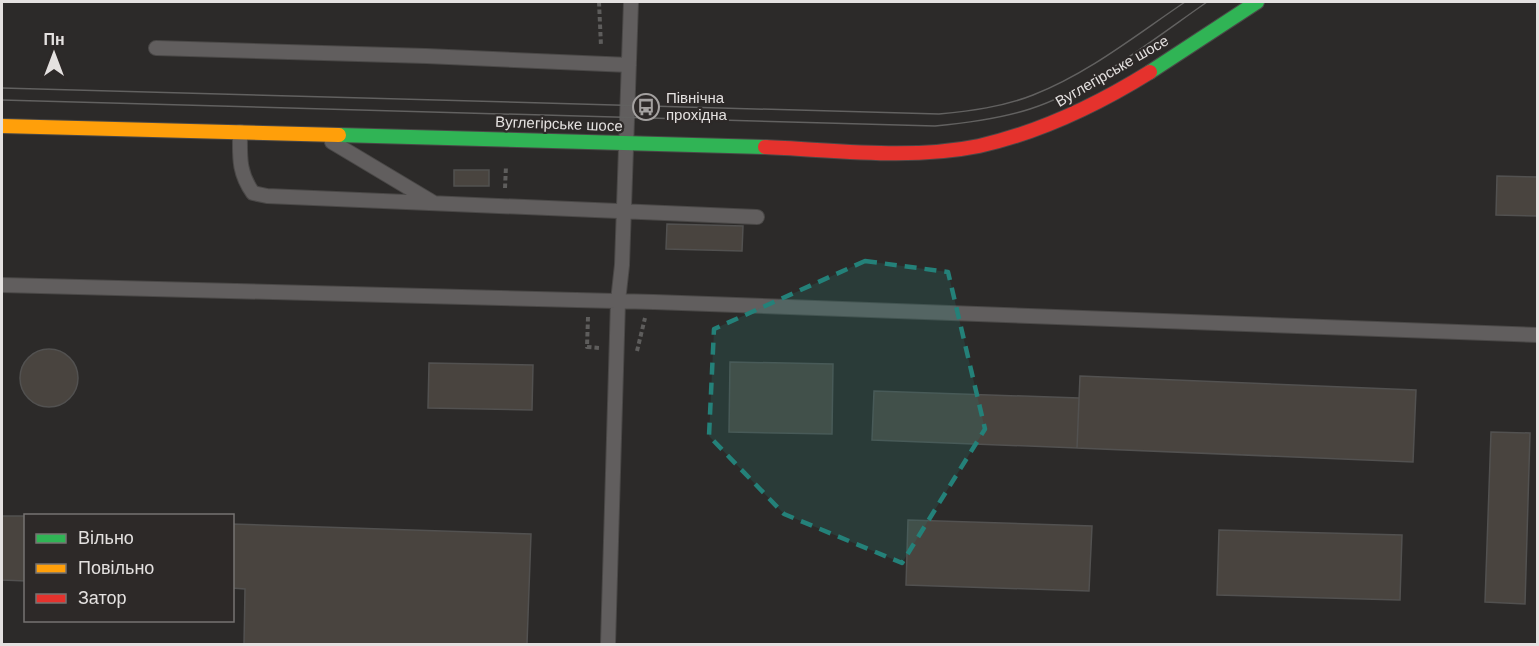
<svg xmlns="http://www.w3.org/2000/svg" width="1539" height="646" font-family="Helvetica,sans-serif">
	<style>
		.building { fill: #49443f; stroke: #525150; stroke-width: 1.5 }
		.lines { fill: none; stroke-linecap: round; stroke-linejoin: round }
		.lane-casing { stroke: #4a4847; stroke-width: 16 }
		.fast-casing { stroke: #4a4847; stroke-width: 16 }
		.slow-casing { stroke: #4a4847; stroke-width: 16 }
		.jam-casing { stroke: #4a4847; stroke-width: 16 }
		.path { stroke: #5e5d5c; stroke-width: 4; stroke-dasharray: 4.5 3; stroke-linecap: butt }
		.lane { stroke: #615e5e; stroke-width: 14 }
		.fast { stroke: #30b455; stroke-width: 14 }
		.slow { stroke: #ff9f0a; stroke-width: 14 }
		.jam { stroke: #e5322d; stroke-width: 14 }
		.tram { stroke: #626160; stroke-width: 1.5 }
		.marked { fill: #248179; fill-opacity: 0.2; stroke: #248179; stroke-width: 4.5; stroke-dasharray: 12 8; stroke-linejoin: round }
		.labels { text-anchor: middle; stroke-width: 4.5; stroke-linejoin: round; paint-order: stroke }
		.street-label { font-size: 15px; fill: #e4e1e0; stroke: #2d2928 }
		.poi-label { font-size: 15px; fill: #e4e1e0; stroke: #2d2928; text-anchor: start }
	</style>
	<rect width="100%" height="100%" fill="#2c2a29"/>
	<path class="building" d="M 454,170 L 489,170 L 489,186 L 454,186 Z
		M 1497,176 L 1538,177 L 1538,216 L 1496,215 Z
		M 667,224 L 743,226 L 742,251 L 666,249 Z
		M20 378a29 29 0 1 1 58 0a29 29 0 1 1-58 0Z
		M 730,362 L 833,364 L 832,434 L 729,432 Z
		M 429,363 L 533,365 L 532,410 L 428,408 Z
		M 1080,376 L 1416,390 L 1413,462 L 1077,448 Z
		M 874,391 L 1079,398 L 1077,448 L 872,440 Z
		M 1491,432 L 1530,433 L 1525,604 L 1485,602 Z
		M 2,516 L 26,516 L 26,581 L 2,580 Z
		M 908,520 L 1092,526 L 1089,591 L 906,585 Z
		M 232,524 L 531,534 L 527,644 L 244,644 L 245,589 L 232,588 Z
		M 1219,530 L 1402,535 L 1400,600 L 1217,595 Z"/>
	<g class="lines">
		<defs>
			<path id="lane" d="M 156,48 L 426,56 L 629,65
				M 240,132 C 240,156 238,172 253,193 L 267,196 L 757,217
				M 332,142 L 434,203
				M 2,285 L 654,302 L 1538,335
				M 608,644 L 618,301 L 622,265 L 631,2"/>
			<path id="fast" d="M 1150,72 L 1257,2
				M 339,135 L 765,147"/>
			<path id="slow" d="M 2,126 L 339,135"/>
			<path id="jam" d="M 765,147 C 835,150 910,160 979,146 C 1041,132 1097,105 1150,72"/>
		</defs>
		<use href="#lane" class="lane-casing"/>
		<use href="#fast" class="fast-casing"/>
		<use href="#slow" class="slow-casing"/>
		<use href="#jam" class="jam-casing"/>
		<path class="path" d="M 599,2 L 601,46
			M 505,188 L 506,166
			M 588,317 L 587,347 L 600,348
			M 637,351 L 645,318"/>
		<use href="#lane" class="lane"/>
		<use href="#fast" class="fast"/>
		<use href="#slow" class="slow"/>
		<use href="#jam" class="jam"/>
		<path class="tram" d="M 2,88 L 939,114 C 970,111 1003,107 1033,95 C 1089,73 1136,35 1185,2
			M 2,100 L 935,126 C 967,123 999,119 1030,109 C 1090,90 1155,38 1207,2"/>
	</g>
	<path class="marked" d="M 865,261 L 948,272 L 985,429 L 902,563 L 784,514 L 709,436 L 714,329 Z"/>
	<defs>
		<symbol id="bus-ring" viewBox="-11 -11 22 22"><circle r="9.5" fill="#2d2928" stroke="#a4a1a0" stroke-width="1.5"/><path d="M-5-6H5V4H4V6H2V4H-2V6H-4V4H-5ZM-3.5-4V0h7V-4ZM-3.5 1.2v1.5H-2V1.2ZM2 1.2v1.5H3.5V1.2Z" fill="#a4a1a0"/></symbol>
	</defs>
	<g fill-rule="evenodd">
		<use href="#bus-ring" x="631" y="92" width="30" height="30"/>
	</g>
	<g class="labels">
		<g class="street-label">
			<text transform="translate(1112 71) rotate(-30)" y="5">Вуглегірське шосе</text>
			<text transform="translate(559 124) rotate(2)" y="5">Вуглегірське шосе</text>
		</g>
		<g class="poi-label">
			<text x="666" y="103">Північна<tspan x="666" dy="17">прохідна</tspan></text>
		</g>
	</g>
	<rect width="1539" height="646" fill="none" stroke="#e4e1e0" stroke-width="6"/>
	<rect x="24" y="514" width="210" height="108" fill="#2d2928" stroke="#767372" stroke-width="1.5"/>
	<rect x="36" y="534" width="30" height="9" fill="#30b455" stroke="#767372" stroke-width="1.5"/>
	<text x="78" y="544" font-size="18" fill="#e4e1e0">Вільно</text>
	<rect x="36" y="564" width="30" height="9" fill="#ff9f0a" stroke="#767372" stroke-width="1.5"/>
	<text x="78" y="574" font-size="18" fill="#e4e1e0">Повільно</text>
	<rect x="36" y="594" width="30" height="9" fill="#e5322d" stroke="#767372" stroke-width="1.5"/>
	<text x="78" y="604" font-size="18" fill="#e4e1e0">Затор</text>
	<g transform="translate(54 54)" stroke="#2d2928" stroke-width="4.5" paint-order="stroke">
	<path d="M0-4.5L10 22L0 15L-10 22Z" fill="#e4e1e0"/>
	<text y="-9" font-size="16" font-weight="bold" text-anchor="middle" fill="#e4e1e0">Пн</text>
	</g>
</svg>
